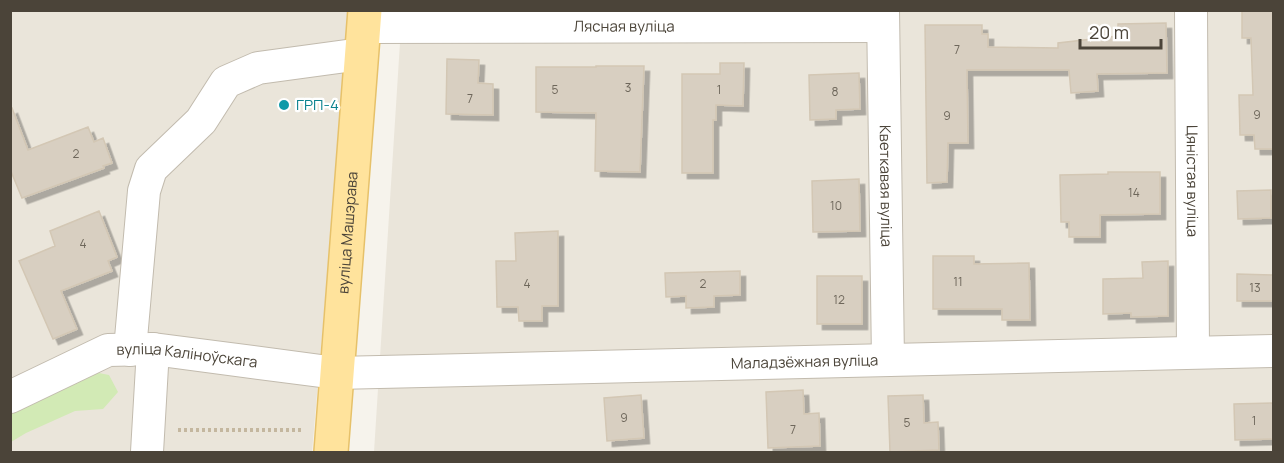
<svg xmlns="http://www.w3.org/2000/svg" width="1284" height="463" font-family="Manrope,sans-serif">
	<style>
		.residential { fill: #eae5da }
		.green { fill: #d2eab5 }
		.building { fill: #d8cfc1; stroke: #d3c7b4; stroke-width: 1.5; filter: url(#shadow) }
		.lines { fill: none; stroke-linecap: round; stroke-linejoin: round }
		.minor-casing { stroke: #c2bbae; stroke-width: 34 }
		.major-casing { stroke: #e6c16a; stroke-width: 36 }
		.path { stroke: #c4b79f; stroke-width: 4; stroke-dasharray: 3 3; stroke-linecap: butt }
		.minor { stroke: #fff; stroke-width: 32 }
		.major { stroke: #ffe39c; stroke-width: 33 }
		.culture-dot { fill: #0f9aa8; stroke: #fff; stroke-width: 2 }
		.labels { text-anchor: middle; stroke-width: 4.5; stroke-linejoin: round; paint-order: stroke }
		.number-label { font-size: 12px; fill: #6e675b }
		.street-label { font-size: 15px; fill: #4b4439; stroke: #fff }
		.culture-label { font-size: 15px; fill: #0d838f; stroke: #fff; text-anchor: start }
	</style>
	<defs>
		<filter id="shadow"><feDropShadow dx="5.5" dy="5.5" stdDeviation="0" flood-color="#0004"/></filter>
	</defs>
	<rect width="100%" height="100%" fill="#f6f3ec"/>
	<path class="residential" d="M 10,11 L 350,11 L 312,452 L 11,452 Z
		M 402,11 L 1273,11 L 1273,452 L 374,452 Z"/>
	<path class="green" d="M 94,372 L 109,375 L 118,392 L 103,409 L 75,411 L 26,433 L 11,442 L 11,408 Z"/>
	<path class="building" d="M 1242,10 L 1274,10 L 1274,149 L 1255,149 L 1254,135 L 1240,135 L 1239,95 L 1253,95 L 1251,38 L 1242,38 Z
		M 1166,23 L 1167,73 L 1097,74 L 1098,91 L 1071,93 L 1069,70 L 967,70 L 968,143 L 948,143 L 947,182 L 927,183 L 925,25 L 982,25 L 982,34 L 988,34 L 988,47 L 1058,48 L 1058,43 L 1118,36 L 1118,24 Z
		M 447,59 L 479,60 L 478,83 L 493,84 L 493,115 L 446,114 Z
		M 720,63 L 744,63 L 743,106 L 716,105 L 716,120 L 713,120 L 713,173 L 682,173 L 682,74 L 720,74 Z
		M 596,66 L 644,66 L 640,172 L 595,171 L 596,113 L 536,112 L 536,67 L 596,67 Z
		M 859,73 L 860,109 L 836,110 L 836,119 L 810,120 L 809,75 Z
		M 12,108 L 28,150 L 88,127 L 94,142 L 103,138 L 112,163 L 103,166 L 104,168 L 22,198 L 10,169 L 10,109 Z
		M 1108,172 L 1160,172 L 1160,214 L 1100,215 L 1100,237 L 1069,237 L 1069,222 L 1061,222 L 1060,175 L 1108,174 Z
		M 859,179 L 860,231 L 813,232 L 812,181 Z
		M 1271,190 L 1271,218 L 1238,219 L 1237,191 Z
		M 99,211 L 117,257 L 108,261 L 112,271 L 61,291 L 77,329 L 53,339 L 19,261 L 55,246 L 50,231 Z
		M 558,231 L 558,306 L 542,306 L 542,321 L 519,321 L 518,307 L 497,307 L 496,261 L 516,261 L 515,233 Z
		M 933,256 L 974,256 L 974,264 L 1029,263 L 1030,320 L 1002,320 L 1002,309 L 933,309 Z
		M 1168,261 L 1168,316 L 1131,317 L 1131,313 L 1103,314 L 1103,279 L 1143,278 L 1142,262 Z
		M 740,271 L 740,295 L 714,296 L 714,307 L 686,308 L 686,296 L 666,297 L 665,273 Z
		M 1237,274 L 1274,275 L 1274,301 L 1237,301 Z
		M 817,276 L 862,276 L 862,324 L 817,324 Z
		M 803,390 L 804,414 L 819,413 L 820,446 L 768,448 L 766,392 Z
		M 641,395 L 644,438 L 607,441 L 604,398 Z
		M 923,395 L 924,423 L 938,422 L 939,450 L 890,452 L 888,396 Z
		M 1274,403 L 1274,439 L 1235,440 L 1234,404 Z"/>
	<g class="lines">
		<defs>
			<g id="minor">
				<path id="s1" d="M 883,10 L 888,360"/>
				<path id="s2" d="M 1191,10 L 1193,352"/>
				<path id="s3" d="M 364,27 L 883,26"/>
				<path d="M 130,350 L 144,191 L 151,169 L 201,121 L 226,82 L 258,68 L 361,54"/>
				<path id="s4" d="M 10,397 L 108,350 L 153,349 L 336,373 L 1274,351"/>
				<path d="M 147,452 L 153,349"/>
			</g>
			<g id="major">
				<path id="s5" d="M 331,452 L 365,10"/>
			</g>
		</defs>
		<use href="#minor" class="minor-casing"/>
		<use href="#major" class="major-casing"/>
		<path class="path" d="M 178,430 L 303,430"/>
		<use href="#minor" class="minor"/>
		<use href="#major" class="major"/>
	</g>
	<circle class="culture-dot" cx="284" cy="105" r="6"/>
	<g class="labels">
		<g class="number-label">
			<text x="957" y="54">7</text>
			<text x="628" y="92">3</text>
			<text x="555" y="94">5</text>
			<text x="719" y="94">1</text>
			<text x="835" y="96">8</text>
			<text x="470" y="103">7</text>
			<text x="1257" y="119">9</text>
			<text x="947" y="120">9</text>
			<text x="76" y="158">2</text>
			<text x="1134" y="197">14</text>
			<text x="836" y="210">10</text>
			<text x="83" y="248">4</text>
			<text x="958" y="286">11</text>
			<text x="527" y="288">4</text>
			<text x="703" y="288">2</text>
			<text x="1255" y="292">13</text>
			<text x="839" y="304">12</text>
			<text x="624" y="422">9</text>
			<text x="1254" y="425">1</text>
			<text x="907" y="427">5</text>
			<text x="793" y="434">7</text>
		</g>
		<g class="street-label">
			<text dy="5" stroke="none"><textPath href="#s3" startOffset="260">Лясная вуліца</textPath></text>
			<text dy="5" stroke="none"><textPath href="#s2" startOffset="171">Цяністая вуліца</textPath></text>
			<text dy="5" stroke="none"><textPath href="#s1" startOffset="176">Кветкавая вуліца</textPath></text>
			<text dy="5" stroke="none"><textPath href="#s5" startOffset="220">вуліца Машэрава</textPath></text>
			<text dy="5" stroke="none"><textPath href="#s4" startOffset="188">вуліца Каліноўскага</textPath></text>
			<text dy="5" stroke="none"><textPath href="#s4" startOffset="807">Маладзёжная вуліца</textPath></text>
		</g>
		<g class="culture-label">
			<text x="296" y="110">ГРП-4</text>
		</g>
	</g>
	<rect width="1284" height="463" fill="none" stroke="#4b4439" stroke-width="24"/>
	<path d="M1080 39v9h81v-9" fill="none" stroke="#4b4439" stroke-width="3"/>
	<text x="1089" y="39" font-size="18" fill="#4b4439" stroke="#ffffff" stroke-width="4.5" paint-order="stroke">20 m</text>
</svg>
